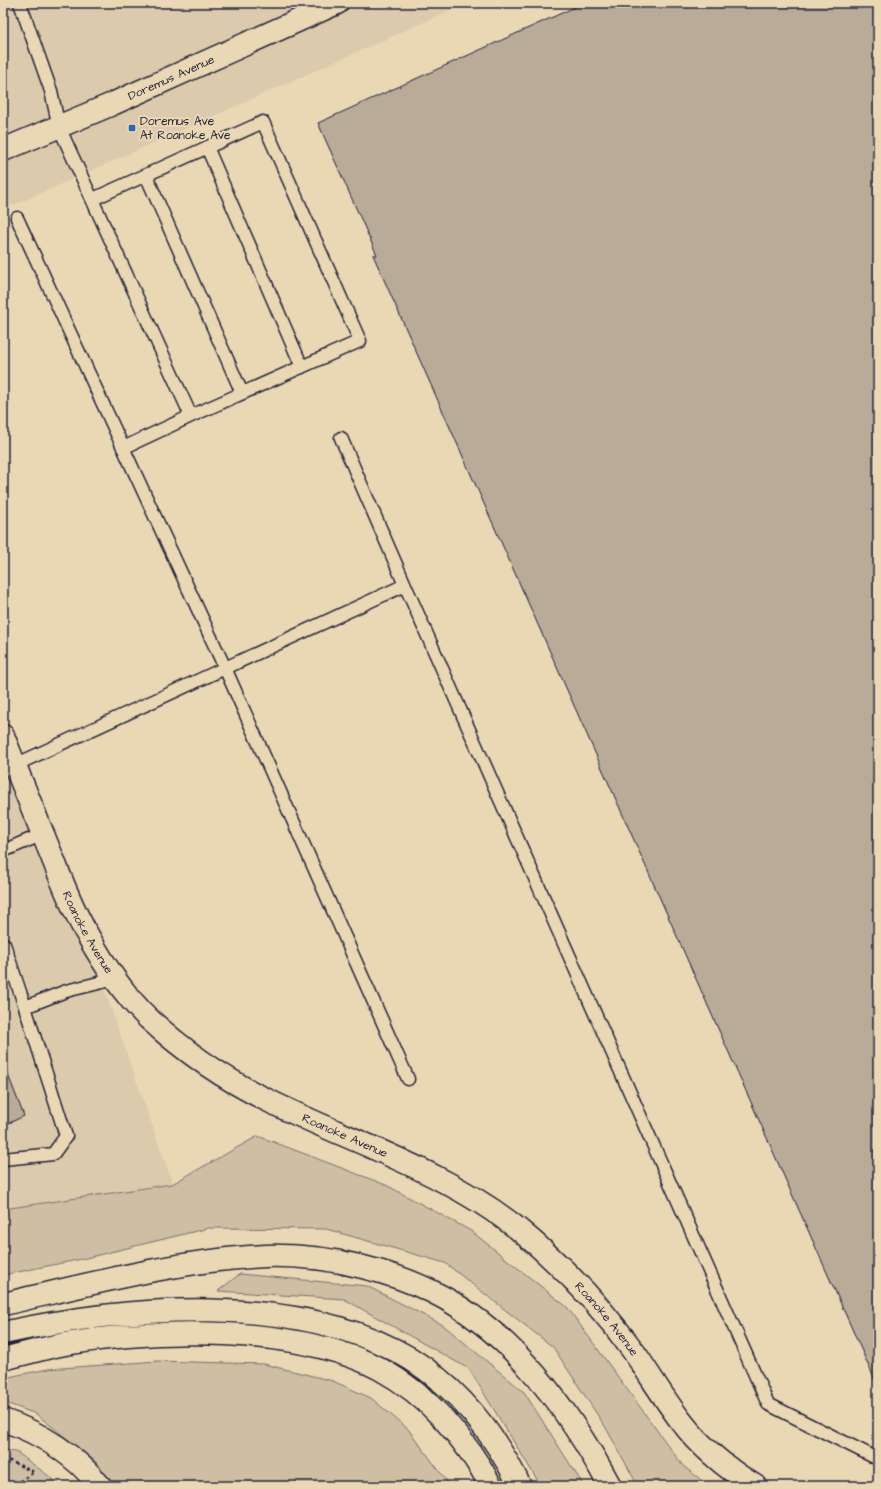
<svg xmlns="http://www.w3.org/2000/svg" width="881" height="1489" font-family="'Architects Daughter',sans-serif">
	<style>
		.built { fill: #dbcaac }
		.green { fill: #cdbea4; stroke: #787070 }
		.building { fill: #b8ab97; stroke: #22223b }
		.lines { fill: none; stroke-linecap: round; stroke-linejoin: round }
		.lane-casing { stroke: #22223b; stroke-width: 15 }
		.secondary-casing { stroke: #22223b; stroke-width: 25 }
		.highway-casing { stroke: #22223b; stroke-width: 25 }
		.path { stroke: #22223b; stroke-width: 2.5; stroke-dasharray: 3 3; stroke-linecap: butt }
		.lane { stroke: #ead8b5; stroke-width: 12 }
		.secondary { stroke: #ead8b5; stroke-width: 22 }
		.highway { stroke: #ead8b5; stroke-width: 22 }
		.poi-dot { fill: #1f6fb2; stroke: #ead8b5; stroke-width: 1.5 }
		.labels { text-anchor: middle; stroke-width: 4; stroke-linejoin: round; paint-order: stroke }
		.street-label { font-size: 12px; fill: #22223b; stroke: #ead8b5 }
		.poi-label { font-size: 12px; fill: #22223b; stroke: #ead8b5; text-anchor: start }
	</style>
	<rect width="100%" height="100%" fill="#ead8b5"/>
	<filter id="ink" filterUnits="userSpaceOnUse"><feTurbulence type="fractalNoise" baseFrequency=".025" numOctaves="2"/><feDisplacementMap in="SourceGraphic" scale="8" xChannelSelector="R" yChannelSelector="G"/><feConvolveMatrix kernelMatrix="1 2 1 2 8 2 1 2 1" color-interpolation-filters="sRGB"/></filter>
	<g filter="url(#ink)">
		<path class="built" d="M 3,3 L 467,3 L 3,210 Z
			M 3,704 L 173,1184 L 3,1209 Z"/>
		<path class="green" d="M 258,1136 L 386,1185 L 471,1231 L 567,1307 L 683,1466 L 709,1486 L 638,1486 L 606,1428 L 553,1347 L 445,1263 L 326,1229 L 209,1228 L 82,1259 L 3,1275 L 3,1209 L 172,1184 Z
			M 240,1274 L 367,1286 L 443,1325 L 524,1392 L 584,1486 L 541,1486 L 469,1369 L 344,1299 L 218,1291 Z
			M 157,1361 L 264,1364 L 333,1381 L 371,1398 L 408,1429 L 446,1480 L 449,1486 L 114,1486 L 95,1461 L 36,1414 L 3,1402 L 3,1378 L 48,1369 Z
			M 3,1449 L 18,1453 L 62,1486 L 3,1486 Z"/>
		<path class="building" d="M 584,3 L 878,3 L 878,1387 L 373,255 L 377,255 L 318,123 Z
			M 3,1062 L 24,1116 L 3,1126 Z"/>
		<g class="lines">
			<defs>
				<path id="lane" d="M 20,3 L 51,91 L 59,127 L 191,416 L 360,341 L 263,122 L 93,199
					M 207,147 L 302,367
					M 146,175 L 242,393
					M 17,218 L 225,668 L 408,1079
					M 341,438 L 405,585
					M 123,448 L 191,416
					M 15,765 L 405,585 L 768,1404 L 878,1459
					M 3,851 L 43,834
					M 4,944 L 25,1007 L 66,991 L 115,979
					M 3,1159 L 53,1154 L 66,1136 L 25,1007"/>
				<g id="secondary">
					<path id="s1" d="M 3,150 L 110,105 L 337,3"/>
					<path id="s2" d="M 3,736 C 19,775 35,814 51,854 C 62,881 72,909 87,934 C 103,963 125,996 149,1019 C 184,1051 224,1079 267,1100 C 349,1141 444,1170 517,1228 C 561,1264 601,1306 634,1352 C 650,1375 664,1399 681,1421 C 701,1447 727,1469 755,1486"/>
				</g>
				<path id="highway" d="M 3,1304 C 87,1285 178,1260 265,1256 C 298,1255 331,1259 363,1267 C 387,1273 411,1281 433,1292 C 513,1332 569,1410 610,1486
					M 3,1333 C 126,1306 300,1291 411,1359 C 460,1390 495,1435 520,1486
					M 3,1359 C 24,1354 44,1348 65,1344 C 157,1328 296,1325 380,1369 C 428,1395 466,1439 491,1486
					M 3,1420 C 41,1433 74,1454 100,1486"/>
			</defs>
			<use href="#lane" class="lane-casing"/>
			<use href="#secondary" class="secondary-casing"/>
			<use href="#highway" class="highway-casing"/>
			<path class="path" d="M 3,1458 L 34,1472 L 13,1486"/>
			<use href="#lane" class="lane"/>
			<use href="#secondary" class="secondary"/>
			<use href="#highway" class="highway"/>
		</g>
	</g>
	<rect class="poi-dot" x="128" y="124" width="8" height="8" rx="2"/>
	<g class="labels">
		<g class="street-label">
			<text dy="4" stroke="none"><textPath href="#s1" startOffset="183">Doremus Avenue</textPath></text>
			<text dy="4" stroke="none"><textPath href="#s2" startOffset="214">Roanoke Avenue</textPath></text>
			<text dy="4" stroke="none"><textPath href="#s2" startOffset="550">Roanoke Avenue</textPath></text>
			<text dy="4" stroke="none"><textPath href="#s2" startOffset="874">Roanoke Avenue</textPath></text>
		</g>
		<g class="poi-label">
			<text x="140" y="125">Doremus Ave<tspan x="140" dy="14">At Roanoke Ave</tspan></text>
		</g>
	</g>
	<rect width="881" height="1489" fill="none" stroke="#ead8b5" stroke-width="16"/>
	<rect x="8" y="8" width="865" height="1473" fill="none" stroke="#22223b" stroke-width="1.5" filter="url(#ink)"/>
</svg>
